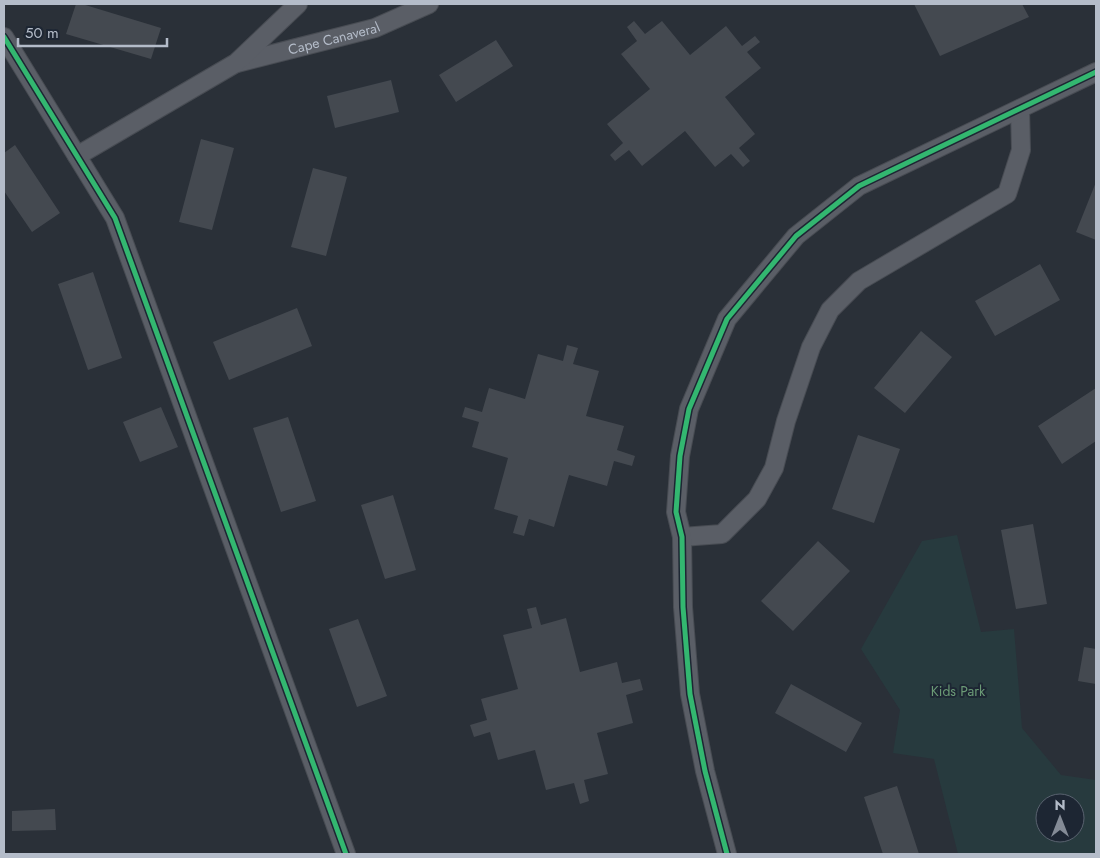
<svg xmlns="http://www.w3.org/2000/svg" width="1100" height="858" font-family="Jost,sans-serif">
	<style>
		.green { fill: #273a3e; fill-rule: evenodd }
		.building { fill: #444950 }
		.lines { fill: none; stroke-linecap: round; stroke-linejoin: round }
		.minor-casing { stroke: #484c53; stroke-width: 20 }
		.minor { stroke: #5a5e66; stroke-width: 18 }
		.cycleway-casing { stroke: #1d2633; stroke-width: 8 }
		.cycleway { stroke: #33b770; stroke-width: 5 }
		.labels { text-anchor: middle; stroke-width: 4; stroke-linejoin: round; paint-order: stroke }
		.street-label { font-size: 14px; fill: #b4bcc9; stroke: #1d2633 }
		.park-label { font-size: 14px; fill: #6b9a76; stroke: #1d2633 }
	</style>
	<rect width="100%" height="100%" fill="#2a3038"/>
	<path class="green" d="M 957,535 L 981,632 L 1014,629 L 1022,728 L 1061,775 L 1096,780 L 1096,854 L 958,854 L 934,759 L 893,753 L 900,710 L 861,649 L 922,541 ZM 1045,803 L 1075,803 L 1075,833 L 1045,833 Z"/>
	<path class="building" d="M 76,4 L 82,4 L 161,28 L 151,59 L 66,34 Z
		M 914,4 L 1022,4 L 1029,17 L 940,56 Z
		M 634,21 L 645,34 L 662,21 L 690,55 L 726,26 L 742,46 L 755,36 L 760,42 L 747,52 L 761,68 L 725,97 L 755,134 L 739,148 L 750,161 L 743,167 L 731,154 L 715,167 L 685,131 L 642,166 L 629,150 L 615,161 L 610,155 L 623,143 L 607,124 L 650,89 L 621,54 L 637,41 L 627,27 Z
		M 496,40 L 513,66 L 456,102 L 439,75 Z
		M 391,80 L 399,112 L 335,128 L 327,96 Z
		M 201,139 L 234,148 L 212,230 L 179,222 Z
		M 15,145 L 60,213 L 32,232 L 4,191 L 4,153 Z
		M 313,168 L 347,177 L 326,256 L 291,247 Z
		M 1096,182 L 1096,240 L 1076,232 Z
		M 1040,264 L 1060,300 L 995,336 L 975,301 Z
		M 93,272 L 122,358 L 88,370 L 58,284 Z
		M 297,308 L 312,346 L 229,380 L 213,342 Z
		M 921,331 L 952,357 L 905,413 L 874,388 Z
		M 567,345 L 578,348 L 573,364 L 599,371 L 586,416 L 624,426 L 617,450 L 635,456 L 632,466 L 614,461 L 607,486 L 569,475 L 554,527 L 529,519 L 524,536 L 513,533 L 518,516 L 494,509 L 508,458 L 472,447 L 479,422 L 462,417 L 465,407 L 482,412 L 489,388 L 525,399 L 538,354 L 563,361 Z
		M 1096,388 L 1096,441 L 1062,464 L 1038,426 Z
		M 161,407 L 178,447 L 140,462 L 123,422 Z
		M 288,417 L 316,501 L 281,512 L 253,428 Z
		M 858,435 L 900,449 L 874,523 L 832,509 Z
		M 393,495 L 416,570 L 385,579 L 361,505 Z
		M 1033,524 L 1047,604 L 1016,609 L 1001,530 Z
		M 818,541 L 850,571 L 793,631 L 761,601 Z
		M 536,607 L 541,625 L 566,618 L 580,672 L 617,662 L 622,683 L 640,679 L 643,690 L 626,695 L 633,723 L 597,733 L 608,774 L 584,780 L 589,801 L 580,804 L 574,783 L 546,790 L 535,750 L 498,760 L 490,732 L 474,737 L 470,725 L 487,720 L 481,699 L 518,689 L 503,635 L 532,628 L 527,609 Z
		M 358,619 L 387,696 L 357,707 L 329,629 Z
		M 1084,647 L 1096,649 L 1096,684 L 1078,681 Z
		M 791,684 L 862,723 L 846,752 L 775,713 Z
		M 897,786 L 919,854 L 883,854 L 864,797 Z
		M 55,809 L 56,830 L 12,831 L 12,811 Z"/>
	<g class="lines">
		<defs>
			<g id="minor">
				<path d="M 4,37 L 115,218 L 346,854"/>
				<path id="s1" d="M 237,63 L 375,28 L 429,4"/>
				<path d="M 77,156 L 236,63 L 298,4"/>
				<path d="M 682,537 L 722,534 L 757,499 L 774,468 L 786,421 L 811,347 L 830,310 L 859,281 L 1007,194 L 1021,150 L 1020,109"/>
				<path d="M 727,854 L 705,771 L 690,694 L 683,607 L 682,537 L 676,512 L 680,456 L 689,409 L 727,319 L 796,236 L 859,186 L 1096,72"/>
			</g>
		</defs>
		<use href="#minor" class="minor-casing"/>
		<use href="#minor" class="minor"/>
		<defs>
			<path id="cycleway" d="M 4,37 L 115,218 L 346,854
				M 727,854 L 705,771 L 690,694 L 683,607 L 682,537 L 676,512 L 680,456 L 689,409 L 727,319 L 796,236 L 859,186 L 1096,72"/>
		</defs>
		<use href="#cycleway" class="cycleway-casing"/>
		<use href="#cycleway" class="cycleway"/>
	</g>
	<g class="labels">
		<g class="street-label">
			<text dy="5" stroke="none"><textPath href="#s1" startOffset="100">Cape Canaveral</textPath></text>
		</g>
		<g class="park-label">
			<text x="958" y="696">Kids Park</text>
		</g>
	</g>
	<rect width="1100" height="858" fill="none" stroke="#b4bcc9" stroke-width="10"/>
	<g transform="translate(1060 818)"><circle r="24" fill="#1d2633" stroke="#59626f"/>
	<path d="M0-4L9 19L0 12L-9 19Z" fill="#848b96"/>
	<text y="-8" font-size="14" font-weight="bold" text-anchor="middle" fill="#b4bcc9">N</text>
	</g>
	<path d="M18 38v8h149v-8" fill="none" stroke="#b4bcc9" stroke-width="2.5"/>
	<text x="25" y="38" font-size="15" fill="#b4bcc9" stroke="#1d2633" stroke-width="4" paint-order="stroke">50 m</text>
</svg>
